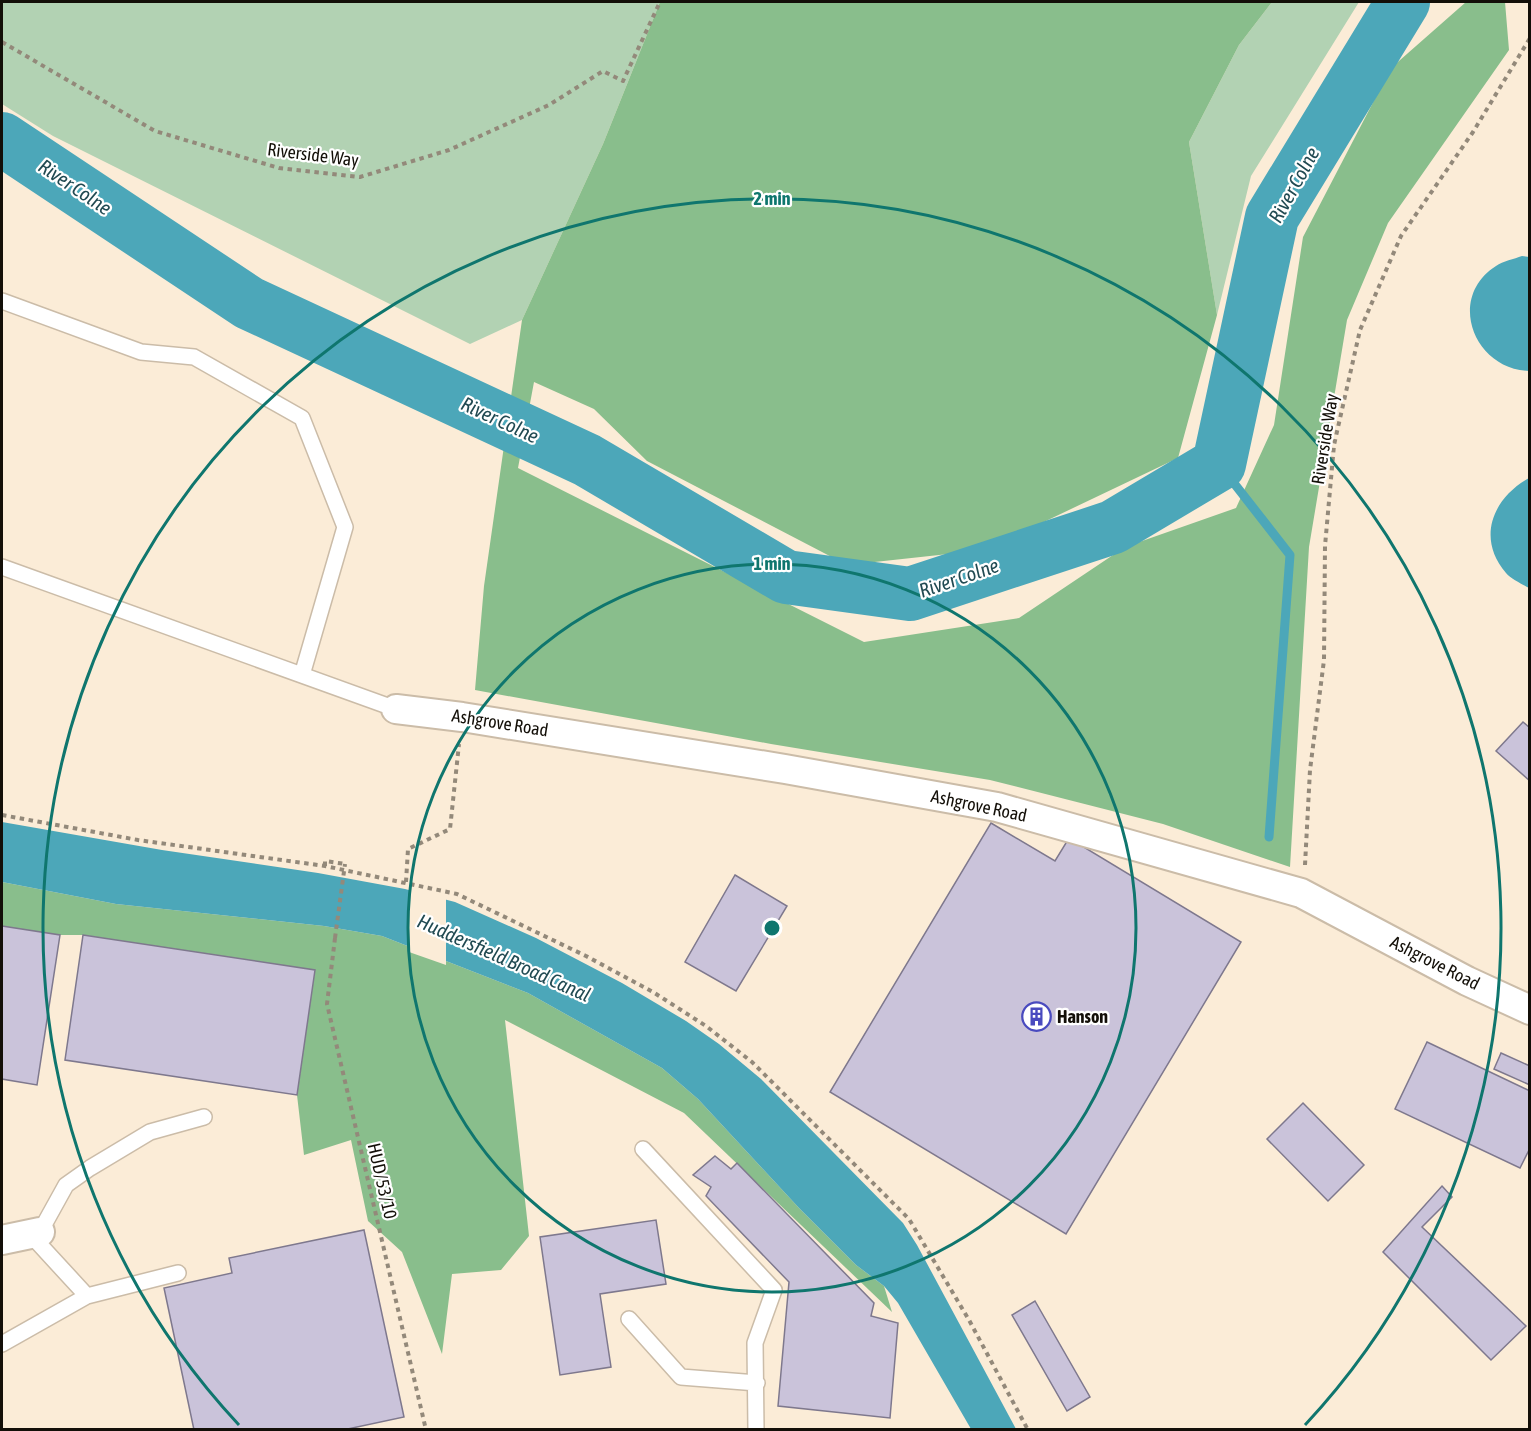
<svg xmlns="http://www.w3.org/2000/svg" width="1531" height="1431" font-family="'Asap Condensed',sans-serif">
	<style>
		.green { fill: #b2d2b3 }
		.forest { fill: #89be8c }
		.water { fill: #4ca7b9 }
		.pier { fill: #fbecd7 }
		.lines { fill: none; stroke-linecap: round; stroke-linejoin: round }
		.stream { stroke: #4ca7b9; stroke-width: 9 }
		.river { stroke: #4ca7b9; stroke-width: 54 }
		.building { fill: #cac3da; stroke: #7e788d; stroke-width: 1.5 }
		.lane-casing { stroke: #cbbca8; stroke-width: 18 }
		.street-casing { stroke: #cbbca8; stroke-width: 32 }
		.path { stroke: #93897a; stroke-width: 4; stroke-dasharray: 4.5 4.5; stroke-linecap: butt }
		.lane { stroke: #fff; stroke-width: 15 }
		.street { stroke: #fff; stroke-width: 28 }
		.path-bridge { stroke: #93897a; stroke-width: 4; stroke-dasharray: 4.5 4.5; stroke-linecap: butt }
		.ring { fill: none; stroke: #0f766e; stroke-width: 3 }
		.labels { text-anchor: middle; stroke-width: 4.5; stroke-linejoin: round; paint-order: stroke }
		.street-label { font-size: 18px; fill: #130f08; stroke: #fff }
		.poi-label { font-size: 18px; font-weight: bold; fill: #130f08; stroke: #fff; text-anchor: start }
		.water-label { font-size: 20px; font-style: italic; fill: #214a52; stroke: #fff }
		.centre { fill: #0f766e; stroke: #fff; stroke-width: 3 }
		.ring-label { font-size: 18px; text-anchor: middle; font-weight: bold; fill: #0f766e; stroke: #fff; stroke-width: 4.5; stroke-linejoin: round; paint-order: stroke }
	</style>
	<rect width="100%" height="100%" fill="#fbecd7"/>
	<path class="green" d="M 2,2 L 660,2 L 603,144 L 522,320 L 470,344 L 53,136 L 2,104 Z
		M 1272,2 L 1359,2 L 1251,176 L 1217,315 L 1189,142 L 1239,45 Z"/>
	<path class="forest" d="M 660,2 L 1272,2 L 1239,45 L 1189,142 L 1217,315 L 1178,458 L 985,550 L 847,565 L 647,461 L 594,409 L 534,382 L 518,468 L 864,642 L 1019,618 L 1125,547 L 1236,508 L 1274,425 L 1303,237 L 1391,68 L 1466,2 L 1505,2 L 1509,50 L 1388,223 L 1347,320 L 1309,547 L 1290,867 L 1163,824 L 990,780 L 771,744 L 475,690 L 484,586 L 522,320 L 603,144 Z
		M 2,882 L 116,904 L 324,926 L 382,936 L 528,993 L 662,1068 L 698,1099 L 799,1208 L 856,1265 L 884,1286 L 892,1312 L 684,1113 L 505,1020 L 529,1236 L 501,1270 L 452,1274 L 442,1354 L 402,1252 L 368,1221 L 351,1140 L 304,1155 L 297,1095 L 315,970 L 83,935 L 60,935 L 2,926 Z"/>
	<path class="water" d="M 1522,256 L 1529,257 L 1529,371 C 1474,369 1446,298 1496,266 C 1503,261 1514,259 1522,256 Z
		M 1529,478 L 1529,588 C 1522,584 1511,579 1506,573 C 1476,538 1493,498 1529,478 Z
		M 2,822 L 162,850 L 318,873 L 405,889 L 455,902 L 536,938 L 622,983 L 686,1021 L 719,1044 L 761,1079 L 903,1223 L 917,1245 L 1016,1429 L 971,1429 L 898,1303 L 884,1286 L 856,1265 L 799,1208 L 698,1099 L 662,1068 L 528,993 L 382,936 L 324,926 L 116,904 L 2,882 Z"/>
	<path class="pier" d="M 409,887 L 446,897 L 446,965 L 409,952 Z"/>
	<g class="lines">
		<path class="stream" d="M 1219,464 L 1290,555 L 1269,837"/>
		<path class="river" d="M 2,139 L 249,303 L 587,460 L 786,577 L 910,594 L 1113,527 L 1219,464 L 1272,217 L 1403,2"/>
	</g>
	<path class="building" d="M 1523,722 L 1530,728 L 1530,781 L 1496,751 Z
		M 991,823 L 1055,861 L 1069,838 L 1241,942 L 1066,1234 L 830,1092 Z
		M 735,875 L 787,906 L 736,991 L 685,962 Z
		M 2,926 L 60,935 L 37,1085 L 2,1079 Z
		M 83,935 L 315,970 L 297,1095 L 65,1060 Z
		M 1427,1042 L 1530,1091 L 1530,1148 L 1520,1168 L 1395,1109 Z
		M 1501,1053 L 1530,1066 L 1530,1085 L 1494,1069 Z
		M 1303,1103 L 1364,1165 L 1328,1201 L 1267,1139 Z
		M 715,1156 L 731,1169 L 737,1163 L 874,1303 L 871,1316 L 898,1323 L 890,1418 L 778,1406 L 789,1282 L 706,1196 L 711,1187 L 693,1175 Z
		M 1442,1186 L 1452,1197 L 1422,1227 L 1526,1326 L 1491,1360 L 1383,1252 Z
		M 656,1220 L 666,1284 L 600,1294 L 611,1367 L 560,1375 L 540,1237 Z
		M 364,1230 L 404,1417 L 343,1430 L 194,1430 L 164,1288 L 232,1273 L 229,1258 Z
		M 1035,1301 L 1090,1397 L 1067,1411 L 1012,1315 Z"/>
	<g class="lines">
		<defs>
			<path id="lane" d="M 2,301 L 141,352 L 194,357 L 302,418 L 345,527 L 302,675
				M 2,567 L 396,709
				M 643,1149 L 774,1290 L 755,1343 L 756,1430
				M 40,1232 L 66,1185 L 90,1168 L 150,1132 L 204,1117
				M 30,1234 L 87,1296 L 178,1273
				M 629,1319 L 681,1377 L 757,1383
				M 2,1344 L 87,1296"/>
			<path id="street" d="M 396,709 L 462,717 L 785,769 L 997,807 L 1301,893 L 1467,981 L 1530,1010
				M 2,1240 L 40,1232"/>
		</defs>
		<use href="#lane" class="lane-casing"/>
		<use href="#street" class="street-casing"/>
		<path class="path" d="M 2,42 L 155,131 L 279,168 L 360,177 L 449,150 L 549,105 L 603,71 L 623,81 L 660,2
			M 2,815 L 138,840 L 325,866 L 457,894 L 586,956 L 653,992 L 706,1026 L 752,1062 L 909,1219 L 969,1320 L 1028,1430
			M 1305,865 L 1310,770 L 1324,660 L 1325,546 L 1334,445 L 1360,330 L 1401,236 L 1473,132 L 1530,38
			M 325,866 L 325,861 L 345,864
			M 406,882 L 408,849 L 450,829 L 459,744
			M 335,938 L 327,1004 L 426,1430"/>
		<use href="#lane" class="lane"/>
		<use href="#street" class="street"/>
		<path class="path-bridge" d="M 335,938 L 345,864"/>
	</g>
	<g class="ring">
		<circle cx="772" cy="928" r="364"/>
		<path d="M239 1425A729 729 0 1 1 1305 1425"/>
	</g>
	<defs>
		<symbol id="building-ring" viewBox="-11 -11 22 22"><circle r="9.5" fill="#fff" stroke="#494abf" stroke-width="1.5"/><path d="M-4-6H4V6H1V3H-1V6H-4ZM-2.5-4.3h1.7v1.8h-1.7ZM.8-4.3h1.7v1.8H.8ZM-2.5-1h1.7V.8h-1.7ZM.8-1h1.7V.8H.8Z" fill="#494abf"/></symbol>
	</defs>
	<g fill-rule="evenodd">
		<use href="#building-ring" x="1020" y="1000" width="33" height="33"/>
	</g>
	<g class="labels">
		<g class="street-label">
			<text transform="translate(313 155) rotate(7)" y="6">Riverside Way</text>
			<text transform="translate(1325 439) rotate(-81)" y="6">Riverside Way</text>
			<text transform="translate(500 723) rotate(9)" y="6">Ashgrove Road</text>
			<text transform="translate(979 806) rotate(12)" y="6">Ashgrove Road</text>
			<text transform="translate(1435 963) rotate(27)" y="6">Ashgrove Road</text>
			<text transform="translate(382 1181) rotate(77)" y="6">HUD/53/10</text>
		</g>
		<g class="poi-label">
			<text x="1057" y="1023">Hanson</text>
		</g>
		<g class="water-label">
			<text transform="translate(1294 185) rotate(-61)" y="7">River Colne</text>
			<text transform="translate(75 187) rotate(34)" y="7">River Colne</text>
			<text transform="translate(500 420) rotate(25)" y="7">River Colne</text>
			<text transform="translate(959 578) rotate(-19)" y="7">River Colne</text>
			<text transform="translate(504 958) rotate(24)" y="7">Huddersfield Broad Canal</text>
		</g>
	</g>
	<circle cx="772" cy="928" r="9" class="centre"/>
	<g class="ring-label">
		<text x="772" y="205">2 min</text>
		<text x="772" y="570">1 min</text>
	</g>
	<rect width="1531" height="1431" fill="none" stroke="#130f08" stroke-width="6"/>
</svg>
